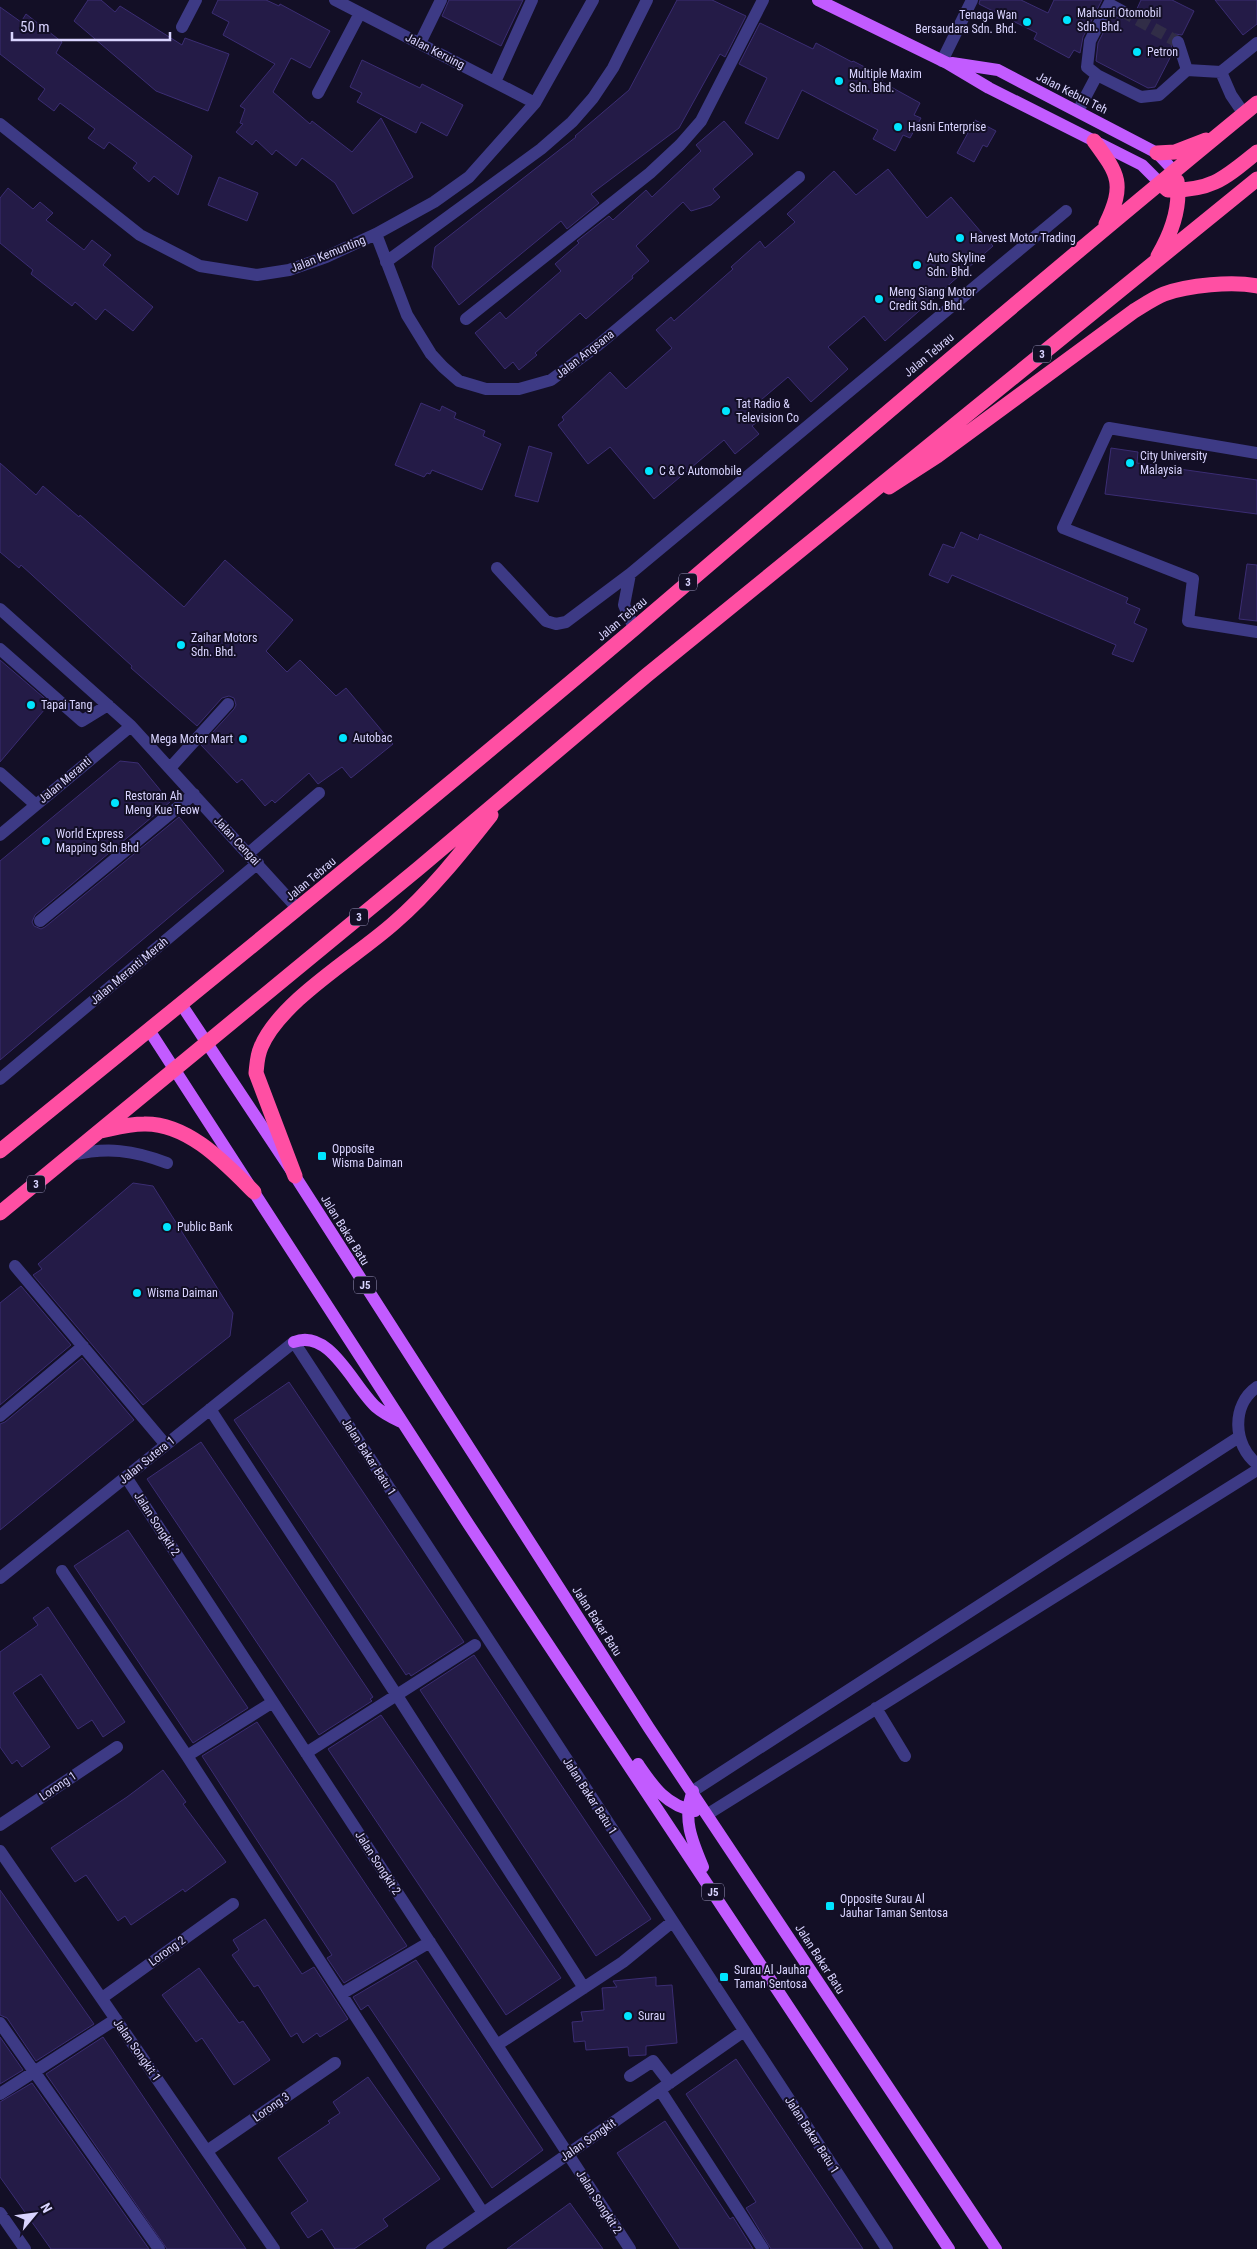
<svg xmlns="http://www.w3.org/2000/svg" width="1257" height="2249" font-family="'Roboto Condensed',sans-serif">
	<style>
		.building { fill: #241b47; stroke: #3b2d73 }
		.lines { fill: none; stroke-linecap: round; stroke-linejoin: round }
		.minor-tunnel { stroke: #312d47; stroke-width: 12; stroke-dasharray: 12 6; stroke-linecap: butt }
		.minor { stroke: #3d3a85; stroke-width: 12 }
		.major { stroke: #c25bff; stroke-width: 12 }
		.highway { stroke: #ff4fa3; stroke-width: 15 }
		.poi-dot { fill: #00e5ff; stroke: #130f26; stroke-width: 2 }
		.labels { text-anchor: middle; stroke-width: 4; stroke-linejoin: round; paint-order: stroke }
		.shield { fill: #130f26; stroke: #9e99be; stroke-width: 1 }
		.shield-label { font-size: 11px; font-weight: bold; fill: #d9d4ff }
		.poi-label { font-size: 12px; fill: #d9d4ff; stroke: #130f26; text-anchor: start }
		.street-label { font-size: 12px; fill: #d9d4ff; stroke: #130f26 }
	</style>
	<rect width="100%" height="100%" fill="#130f26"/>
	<path class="building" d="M 88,0 L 101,0 L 115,12 L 120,6 L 182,45 L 185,38 L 229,54 L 208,111 L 156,91 L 74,21 Z
		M 218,0 L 266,0 L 279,6 L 280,4 L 330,31 L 310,68 L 291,58 L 273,92 L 310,124 L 312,121 L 352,152 L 381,118 L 413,177 L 353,214 L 335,183 L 302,158 L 296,166 L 276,150 L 272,155 L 256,140 L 252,145 L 236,132 L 243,124 L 240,123 L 245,109 L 240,106 L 275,64 L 223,35 L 229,22 L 212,13 Z
		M 449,0 L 523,0 L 501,46 L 442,16 Z
		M 677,0 L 712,0 L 746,16 L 725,57 L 720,54 L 679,128 L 591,194 L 599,203 L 567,229 L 561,221 L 459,305 L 432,267 L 435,247 L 576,137 L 575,136 L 629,90 Z
		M 980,0 L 1021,0 L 1048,13 L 1054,0 L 1102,0 L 1083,37 L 1080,53 L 1074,50 L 1069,58 L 1034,39 L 1037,33 L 979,4 Z
		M 1141,0 L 1172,0 L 1194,11 L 1182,35 L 1175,34 L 1170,40 L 1173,52 L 1155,87 L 1148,88 L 1096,61 L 1098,43 L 1112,15 L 1122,19 L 1126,18 L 1130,10 L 1135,13 Z
		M 1215,0 L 1257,0 L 1257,24 L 1243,35 Z
		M 0,7 L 21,22 L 26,14 L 62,42 L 56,53 L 192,156 L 178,195 L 154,176 L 149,182 L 133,168 L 137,163 L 109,142 L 104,149 L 88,138 L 95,129 L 60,103 L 54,111 L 38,99 L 45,89 L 0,54 Z
		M 760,23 L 813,49 L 816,43 L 852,62 L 853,61 L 884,77 L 882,82 L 920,103 L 914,115 L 921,118 L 910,138 L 903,135 L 895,151 L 873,139 L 878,130 L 802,90 L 778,139 L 745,123 L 767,78 L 739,64 Z
		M 362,60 L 420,88 L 422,84 L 463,105 L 447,136 L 421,122 L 416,133 L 357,102 L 362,93 L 350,87 Z
		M 975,120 L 996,131 L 987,147 L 983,145 L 974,162 L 957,153 Z
		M 724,121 L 753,154 L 713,189 L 720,197 L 711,205 L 691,211 L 683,202 L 636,246 L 649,261 L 632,276 L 633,278 L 586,319 L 580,313 L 535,353 L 537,355 L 519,370 L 513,362 L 505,369 L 475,333 L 500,312 L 506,319 L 561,271 L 555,264 L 579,243 L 577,241 L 609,216 L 613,220 L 646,190 L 652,197 L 701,151 L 696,145 Z
		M 888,169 L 927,218 L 951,197 L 993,246 L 885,341 L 864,316 L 828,347 L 848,369 L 811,402 L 788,377 L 748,411 L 757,422 L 752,426 L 759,434 L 735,454 L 724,440 L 654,499 L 610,447 L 588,464 L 558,425 L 564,420 L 562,417 L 610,372 L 626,389 L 672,348 L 656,330 L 671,317 L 674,321 L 733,269 L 731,267 L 760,241 L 765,248 L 795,222 L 787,214 L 834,171 L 856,195 Z
		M 219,177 L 258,193 L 247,221 L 208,205 Z
		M 8,188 L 33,209 L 40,202 L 53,213 L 46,220 L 84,250 L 92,240 L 111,255 L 103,265 L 153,307 L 133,331 L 105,309 L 96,320 L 75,302 L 72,306 L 31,274 L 33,270 L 0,243 L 0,198 Z
		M 421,403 L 440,411 L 442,406 L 456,413 L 454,418 L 485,431 L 483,436 L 501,444 L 482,490 L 432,470 L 430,474 L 427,473 L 424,477 L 395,465 Z
		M 529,446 L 552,453 L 538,502 L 515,496 Z
		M 1111,448 L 1138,452 L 1137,463 L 1257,480 L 1257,514 L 1105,494 Z
		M 0,463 L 36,495 L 43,486 L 79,517 L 80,515 L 184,607 L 225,560 L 293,620 L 266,651 L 287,672 L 300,660 L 336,696 L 346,688 L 393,744 L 351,778 L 342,767 L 318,784 L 309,773 L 275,803 L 272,800 L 265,806 L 242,779 L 237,783 L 201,745 L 234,709 L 236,705 L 234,698 L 229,696 L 222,698 L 197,726 L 131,668 L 132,666 L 21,565 L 19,568 L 0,552 Z
		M 961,532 L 978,540 L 980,534 L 1128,598 L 1126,603 L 1140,609 L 1134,623 L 1147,629 L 1133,662 L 1112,654 L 1116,645 L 952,575 L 948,583 L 929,575 L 943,544 L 954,548 Z
		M 1247,564 L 1257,565 L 1257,621 L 1239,619 Z
		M 0,660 L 50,703 L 0,762 Z
		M 120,761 L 138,763 L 170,802 L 35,915 L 32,922 L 34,926 L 41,929 L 45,927 L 179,817 L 224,871 L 0,1060 L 0,861 Z
		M 133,1183 L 153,1186 L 233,1313 L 230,1336 L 143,1405 L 33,1275 L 42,1269 L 38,1264 Z
		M 21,1286 L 71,1345 L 0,1405 L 0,1303 Z
		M 82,1358 L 134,1420 L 0,1530 L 0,1424 L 5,1422 Z
		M 289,1382 L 464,1642 L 411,1676 L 409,1673 L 406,1675 L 234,1420 Z
		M 201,1442 L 373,1697 L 370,1699 L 372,1701 L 319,1735 L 147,1479 Z
		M 128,1530 L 248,1708 L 193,1743 L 74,1566 Z
		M 48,1607 L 125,1722 L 103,1737 L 92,1720 L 78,1729 L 41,1674 L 13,1693 L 50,1747 L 22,1767 L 17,1760 L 12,1764 L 0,1747 L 0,1652 L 38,1625 L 33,1618 Z
		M 474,1655 L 651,1919 L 596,1956 L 420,1690 Z
		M 381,1715 L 561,1978 L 506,2015 L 328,1749 Z
		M 257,1722 L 407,1946 L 344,1983 L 327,1958 L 332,1955 L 202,1756 Z
		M 163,1770 L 186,1802 L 183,1804 L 226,1862 L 185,1892 L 183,1889 L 131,1925 L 125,1916 L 118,1921 L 86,1875 L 75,1882 L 51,1848 L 127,1797 Z
		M 0,1890 L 94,2024 L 36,2061 L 7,2018 L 0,2015 Z
		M 265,1919 L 302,1974 L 314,1967 L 348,2019 L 320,2037 L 317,2033 L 303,2043 L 297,2033 L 291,2037 L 258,1985 L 254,1987 L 232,1955 L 239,1950 L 233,1940 Z
		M 416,1960 L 543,2150 L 492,2188 L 368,2005 L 361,2010 L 353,1997 Z
		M 199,1968 L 239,2023 L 243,2021 L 270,2060 L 234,2085 L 202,2038 L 196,2042 L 162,1995 Z
		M 656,1977 L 656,1986 L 672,1985 L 677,2043 L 646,2046 L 646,2055 L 629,2056 L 628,2047 L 586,2050 L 585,2041 L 574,2042 L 572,2022 L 583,2021 L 581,2012 L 604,2010 L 602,1988 L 617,1987 L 613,1981 Z
		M 0,2037 L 23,2070 L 0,2084 Z
		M 103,2037 L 246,2249 L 167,2249 L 46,2074 Z
		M 736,2059 L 863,2249 L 771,2249 L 746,2208 L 756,2202 L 686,2094 Z
		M 368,2077 L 440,2179 L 383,2219 L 388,2226 L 354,2249 L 335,2249 L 322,2229 L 308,2238 L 291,2213 L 308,2201 L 278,2158 L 330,2123 L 328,2121 L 340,2113 L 333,2102 Z
		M 32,2083 L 149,2249 L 51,2249 L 0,2177 L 0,2102 Z
		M 665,2121 L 730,2219 L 733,2217 L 753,2249 L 680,2249 L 617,2153 Z
		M 570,2203 L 603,2249 L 507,2249 Z"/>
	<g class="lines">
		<path class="minor-tunnel" d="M 1122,11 L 1178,42"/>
		<path class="minor" d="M 335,0 L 535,103
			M 182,27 L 196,0
			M 1178,42 L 1187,70
			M 420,43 L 441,0
			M 942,61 L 972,0
			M 1097,75 L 1087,67 L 1090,41 L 1109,4 L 1122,11
			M 495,82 L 532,0
			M 318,93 L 360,13
			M 1078,111 L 1097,75 L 1141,97 L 1159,95 L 1187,70 L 1221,72
			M 1244,114 L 1231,95 L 1221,72 L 1257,43
			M 0,124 L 140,235 L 200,266 L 257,275 L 289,270 L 326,257 L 376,234 L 434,202 L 469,177 L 535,103 L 593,0
			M 376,234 L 407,315 L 431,354 L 443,367 L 459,381 L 486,389 L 519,389 L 551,380 L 597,346 L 799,177
			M 386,262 L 541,149 L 572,122 L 593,98 L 613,68 L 647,0
			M 466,319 L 650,173 L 680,145 L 701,121 L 763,0
			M 1257,453 L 1109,428 L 1063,528 L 1193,579 L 1188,621 L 1257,632
			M 497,568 L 546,621 L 556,624 L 566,622 L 630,574
			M 0,609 L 131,726 L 298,909
			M 634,628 L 624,605 L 630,574 L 1066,211
			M 0,649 L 82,721 L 108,705
			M 170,768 L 228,704
			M 0,773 L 36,805
			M 0,835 L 131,726
			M 249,853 L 319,793
			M 40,921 L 194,794
			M 0,1079 L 258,863
			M 72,1155 C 107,1147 133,1150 167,1163
			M 15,1266 L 166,1445
			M 1257,1387 C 1231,1405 1233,1445 1257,1464
			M 210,1409 L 396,1694 L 584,1988
			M 0,1416 L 83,1346
			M 126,1477 L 630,2249
			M 62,1571 L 187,1756 L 483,2213
			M 0,1578 L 294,1342 L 887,2249
			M 876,1708 L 905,1756
			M 306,1753 L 475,1645
			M 187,1756 L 273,1702
			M 693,1791 L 1239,1437
			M 708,1814 L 1257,1470
			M 0,1825 L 117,1747
			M 0,1851 L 274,2249
			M 341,1994 L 430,1942
			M 102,1998 L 233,1904
			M 0,2023 L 159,2249
			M 497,2045 L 623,1962 L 672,1922
			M 630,2076 L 653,2061 L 670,2083
			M 660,2090 L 763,2249
			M 0,2094 L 116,2019
			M 207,2151 L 335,2063
			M 0,2213 L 25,2249
			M 432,2249 L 744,2031"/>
		<path class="major" d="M 818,0 L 947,63 L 989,88 L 1142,165 L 1160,183
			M 952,63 L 998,70 L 1157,153 L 1174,171
			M 181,1004 L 295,1176 L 649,1728 L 996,2249
			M 149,1030 L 469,1525 L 949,2249
			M 294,1342 C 330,1328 353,1386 376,1407 C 384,1414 393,1418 403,1423
			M 638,1764 C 653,1786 666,1806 695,1811
			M 693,1791 C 682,1818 692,1841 703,1867"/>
		<path class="highway" d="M 1094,141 C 1119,175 1125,184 1106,224
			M 1157,153 L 1175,152 L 1206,140
			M 1160,183 L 1168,190 C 1212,191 1225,178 1257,152
			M 1158,256 C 1171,234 1181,207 1177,181
			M 889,487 L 937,456 L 1134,311 C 1144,305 1154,298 1164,294 C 1188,285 1233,281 1257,286
			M 101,1131 C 115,1128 129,1124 144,1124 C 188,1123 225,1163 254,1192
			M 0,1151 C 213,978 426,805 635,628 C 841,452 1047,275 1257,103
			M 295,1176 L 256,1073 C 257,1064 257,1056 261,1047 C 280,1001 356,957 394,923 C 430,892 461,853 491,815
			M 0,1213 L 419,868 L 647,675 L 1257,179"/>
	</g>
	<g class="poi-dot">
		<circle cx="1067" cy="20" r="5"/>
		<circle cx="1027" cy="22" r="5"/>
		<circle cx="1137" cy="52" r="5"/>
		<circle cx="839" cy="81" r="5"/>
		<circle cx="898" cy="127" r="5"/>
		<circle cx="960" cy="238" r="5"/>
		<circle cx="917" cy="265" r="5"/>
		<circle cx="879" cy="299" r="5"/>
		<circle cx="726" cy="411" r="5"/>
		<circle cx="1130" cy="463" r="5"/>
		<circle cx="649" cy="471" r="5"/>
		<circle cx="181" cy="645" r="5"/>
		<circle cx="31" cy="705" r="5"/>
		<circle cx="343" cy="738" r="5"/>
		<circle cx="243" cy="739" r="5"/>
		<circle cx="115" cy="803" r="5"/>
		<circle cx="46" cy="841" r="5"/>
		<rect x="317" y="1151" width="10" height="10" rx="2.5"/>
		<circle cx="167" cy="1227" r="5"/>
		<circle cx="137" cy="1293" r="5"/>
		<rect x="825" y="1901" width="10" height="10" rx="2.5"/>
		<rect x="719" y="1972" width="10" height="10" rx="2.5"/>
		<circle cx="628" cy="2016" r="5"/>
	</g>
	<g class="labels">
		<g class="shield">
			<rect x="1033" y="345.5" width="18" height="17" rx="4"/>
			<rect x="679" y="573.5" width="18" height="17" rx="4"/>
			<rect x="350" y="908.5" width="18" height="17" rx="4"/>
			<rect x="27" y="1175.5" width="18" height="17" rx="4"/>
			<rect x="354" y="1276.5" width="22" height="17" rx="4"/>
			<rect x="702" y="1883.5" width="22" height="17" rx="4"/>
		</g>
		<g class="shield-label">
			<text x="1042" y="358">3</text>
			<text x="688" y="586">3</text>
			<text x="359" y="921">3</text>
			<text x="36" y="1188">3</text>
			<text x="365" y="1289">J5</text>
			<text x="713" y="1896">J5</text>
		</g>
		<g class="poi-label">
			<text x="1077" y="17">Mahsuri Otomobil<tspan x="1077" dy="14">Sdn. Bhd.</tspan></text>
			<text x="1017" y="19" text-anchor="end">Tenaga Wan<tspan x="1017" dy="14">Bersaudara Sdn. Bhd.</tspan></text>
			<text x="1147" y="56">Petron</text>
			<text x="849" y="78">Multiple Maxim<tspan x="849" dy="14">Sdn. Bhd.</tspan></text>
			<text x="908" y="131">Hasni Enterprise</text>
			<text x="970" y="242">Harvest Motor Trading</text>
			<text x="927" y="262">Auto Skyline<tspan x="927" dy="14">Sdn. Bhd.</tspan></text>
			<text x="889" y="296">Meng Siang Motor<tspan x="889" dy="14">Credit Sdn. Bhd.</tspan></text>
			<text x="736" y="408">Tat Radio &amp;<tspan x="736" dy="14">Television Co</tspan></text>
			<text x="1140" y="460">City University<tspan x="1140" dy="14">Malaysia</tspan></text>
			<text x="659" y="475">C &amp; C Automobile</text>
			<text x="191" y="642">Zaihar Motors<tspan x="191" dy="14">Sdn. Bhd.</tspan></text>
			<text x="41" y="709">Tapai Tang</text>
			<text x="353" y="742">Autobac</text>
			<text x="233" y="743" text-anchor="end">Mega Motor Mart</text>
			<text x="125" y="800">Restoran Ah<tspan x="125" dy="14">Meng Kue Teow</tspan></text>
			<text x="56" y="838">World Express<tspan x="56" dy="14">Mapping Sdn Bhd</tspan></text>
			<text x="332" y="1153">Opposite<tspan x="332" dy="14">Wisma Daiman</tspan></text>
			<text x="177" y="1231">Public Bank</text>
			<text x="147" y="1297">Wisma Daiman</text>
			<text x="840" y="1903">Opposite Surau Al<tspan x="840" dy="14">Jauhar Taman Sentosa</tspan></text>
			<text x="734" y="1974">Surau Al Jauhar<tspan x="734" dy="14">Taman Sentosa</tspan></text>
			<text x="638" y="2020">Surau</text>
		</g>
		<g class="street-label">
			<text transform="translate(435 51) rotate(27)" y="4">Jalan Keruing</text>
			<text transform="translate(1072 93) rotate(27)" y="4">Jalan Kebun Teh</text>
			<text transform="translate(328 254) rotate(-22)" y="4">Jalan Kemunting</text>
			<text transform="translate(585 354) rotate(-38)" y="4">Jalan Angsana</text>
			<text transform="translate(929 355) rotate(-40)" y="4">Jalan Tebrau</text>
			<text transform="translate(622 619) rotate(-40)" y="4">Jalan Tebrau</text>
			<text transform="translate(65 780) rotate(-40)" y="4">Jalan Meranti</text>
			<text transform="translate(237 841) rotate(47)" y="4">Jalan Cengai</text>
			<text transform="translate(311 879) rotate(-40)" y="4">Jalan Tebrau</text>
			<text transform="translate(129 971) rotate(-40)" y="4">Jalan Meranti Merah</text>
			<text transform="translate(345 1230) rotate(58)" y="4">Jalan Bakar Batu</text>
			<text transform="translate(369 1457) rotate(57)" y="4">Jalan Bakar Batu 1</text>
			<text transform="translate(147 1460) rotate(-39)" y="4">Jalan Sutera 1</text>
			<text transform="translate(157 1524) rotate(57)" y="4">Jalan Songkit 2</text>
			<text transform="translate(597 1621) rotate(57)" y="4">Jalan Bakar Batu</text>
			<text transform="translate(58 1786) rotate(-34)" y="4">Lorong 1</text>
			<text transform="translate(590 1796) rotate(57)" y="4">Jalan Bakar Batu 1</text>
			<text transform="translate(378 1863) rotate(57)" y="4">Jalan Songkit 2</text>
			<text transform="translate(167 1951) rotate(-36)" y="4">Lorong 2</text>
			<text transform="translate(820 1959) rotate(57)" y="4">Jalan Bakar Batu</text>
			<text transform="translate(137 2050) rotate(55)" y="4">Jalan Songkit 1</text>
			<text transform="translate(271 2107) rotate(-35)" y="4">Lorong 3</text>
			<text transform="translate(812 2135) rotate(57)" y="4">Jalan Bakar Batu 1</text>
			<text transform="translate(588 2140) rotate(-35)" y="4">Jalan Songkit</text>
			<text transform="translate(599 2202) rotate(57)" y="4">Jalan Songkit 2</text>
		</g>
	</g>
	<g transform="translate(35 2214) rotate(61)" stroke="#130f26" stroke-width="4" paint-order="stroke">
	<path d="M0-4L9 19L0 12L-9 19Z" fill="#d9d4ff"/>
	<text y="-8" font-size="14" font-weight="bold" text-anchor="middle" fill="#d9d4ff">N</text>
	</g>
	<path d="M12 32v8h158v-8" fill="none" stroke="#d9d4ff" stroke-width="2.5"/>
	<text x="20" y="32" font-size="15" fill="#d9d4ff" stroke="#130f26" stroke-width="4" paint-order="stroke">50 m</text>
</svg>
